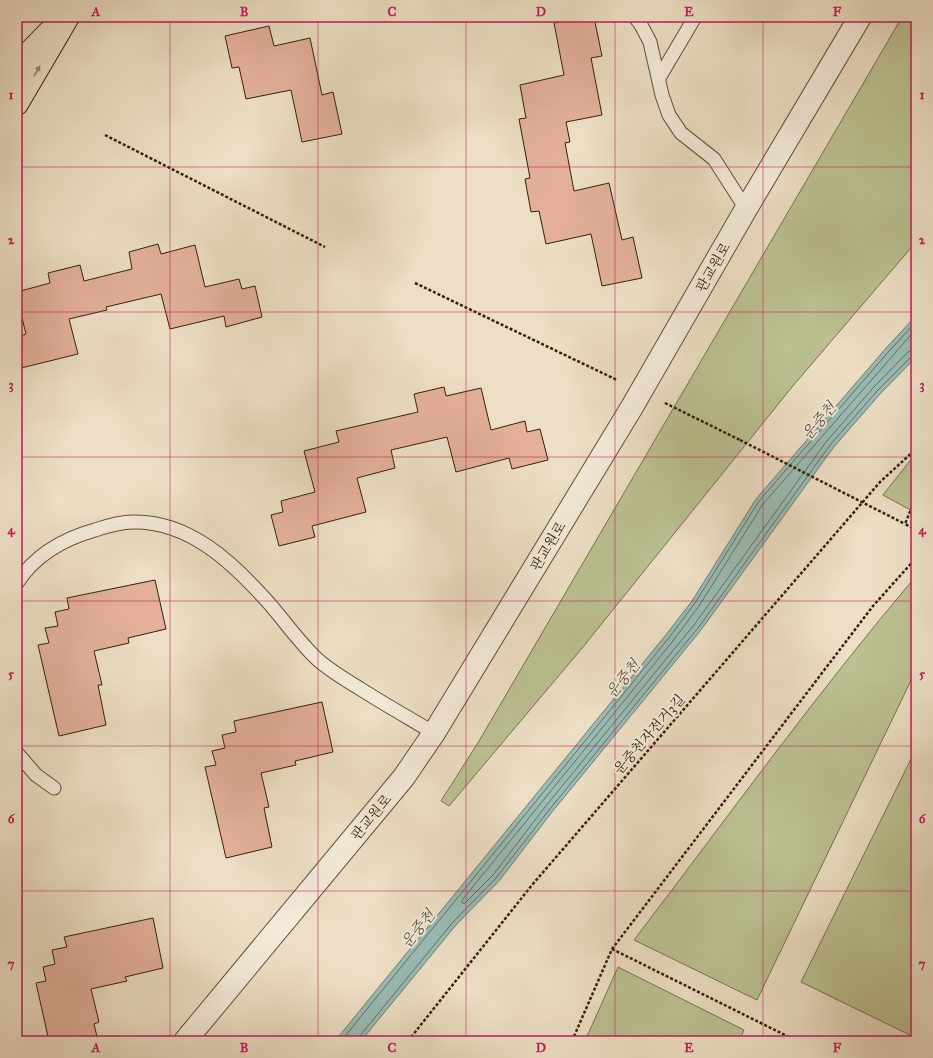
<svg xmlns="http://www.w3.org/2000/svg" width="933" height="1058" font-family="'IM FELL Great Primer','Noto Serif KR',serif">
	<style>
		.green { fill: #bcc192; stroke: #78704e }
		.water { fill: #99bcb5; stroke: #707e71 }
		.lines { fill: none; stroke-linecap: round; stroke-linejoin: round }
		.shore { stroke: #666e60; stroke-width: 1 }
		.building { fill: #e4b09c; stroke: #33200a }
		.service-casing { stroke: #625039; stroke-width: 15 }
		.minor-casing { stroke: #625039; stroke-width: 24 }
		.primary-casing { stroke: #33200a; stroke-width: 24 }
		.path { stroke: #33200a; stroke-width: 2.5; stroke-dasharray: 3 2; stroke-linecap: butt }
		.service { stroke: #f3ead9; stroke-width: 13 }
		.minor { stroke: #f3ead9; stroke-width: 22 }
		.primary { stroke: #eddfc5; stroke-width: 22 }
		.path-bridge { stroke: #33200a; stroke-width: 2.5; stroke-dasharray: 3 2; stroke-linecap: butt }
		.oneway { fill: #908068 }
		.grid { fill: none; stroke: #c2185b; stroke-width: 1; stroke-opacity: 0.55 }
		.labels { text-anchor: middle; stroke-width: 4; stroke-linejoin: round; paint-order: stroke }
		.street-label { font-size: 14px; fill: #33200a; stroke: #f3ead9 }
		.water-label { font-size: 15px; font-style: italic; fill: #524f3d; stroke: #f3ead9 }
		.neatline { fill: none; stroke: #c2185b; stroke-width: 1.5 }
		.grid-label { font-size: 13px; text-anchor: middle; font-weight: bold; fill: #c2185b }
	</style>
	<rect width="100%" height="100%" fill="#eddfc5"/>
	<filter id="stains"><feTurbulence type="fractalNoise" baseFrequency=".005" numOctaves="4"/><feColorMatrix values="0 0 0 0 .2 0 0 0 0 .09 0 0 0 0 .02 0 0 0 .5 -.17"/></filter>
	<radialGradient id="worn" r=".72"><stop offset=".6" stop-color="#630" stop-opacity="0"/><stop offset="1" stop-color="#630" stop-opacity=".3"/></radialGradient>
	<path class="green" d="M 902,17 L 916,17 L 916,242 L 792,387 L 583,647 L 449,806 L 441,801 L 479,741 Z
		M 916,453 L 916,513 L 883,495 Z
		M 916,576 L 916,670 L 757,1000 L 634,940 C 727,818 817,693 916,576 Z
		M 911,759 L 916,762 L 916,1038 L 801,982 Z
		M 618,967 L 744,1030 L 739,1041 L 585,1041 Z"/>
	<path class="water" d="M 916,316 L 916,357 L 880,394 L 833,448 L 701,630 L 552,812 L 499,881 L 456,925 L 361,1041 L 335,1041 L 665,636 L 692,601 L 756,499 L 887,347 Z"/>
	<g class="lines">
		<path class="shore" d="M 916,329 L 763,504 L 699,606 L 672,642 L 462,900 L 462,903 L 465,903 L 493,875 L 545,807 L 694,625 L 826,442 L 873,388 L 908,352 L 916,350
			M 341,1041 L 668,639 L 695,603 L 759,501 L 890,350 L 916,322
			M 358,1041 L 359,1037 L 453,922 L 496,878 L 549,810 L 698,628 L 830,445 L 877,391 L 912,356 L 916,355"/>
	</g>
	<path class="building" d="M 583,17 L 594,17 L 602,56 L 591,58 L 602,115 L 566,122 L 570,142 L 565,143 L 574,191 L 609,183 L 622,240 L 633,237 L 642,278 L 602,286 L 591,234 L 546,244 L 539,211 L 531,212 L 525,179 L 530,178 L 519,119 L 526,118 L 520,85 L 564,75 L 554,23 Z
		M 269,26 L 274,46 L 310,38 L 322,95 L 333,92 L 342,134 L 302,142 L 291,90 L 246,99 L 239,67 L 232,68 L 225,36 Z
		M 158,244 L 161,254 L 195,245 L 205,287 L 239,279 L 242,289 L 255,286 L 262,317 L 226,327 L 224,316 L 170,329 L 161,294 L 106,307 L 107,310 L 69,319 L 78,354 L 17,369 L 17,337 L 26,334 L 17,298 L 17,292 L 50,283 L 48,273 L 80,265 L 84,281 L 132,269 L 129,252 Z
		M 444,387 L 446,396 L 481,388 L 491,430 L 525,421 L 527,432 L 540,429 L 548,460 L 512,469 L 509,458 L 456,472 L 447,437 L 391,450 L 395,468 L 357,478 L 366,512 L 312,526 L 315,537 L 279,546 L 271,515 L 283,512 L 281,501 L 315,492 L 304,451 L 339,442 L 336,431 L 418,412 L 414,394 Z
		M 155,580 L 166,629 L 128,638 L 129,643 L 94,651 L 102,685 L 98,685 L 106,725 L 59,736 L 38,645 L 49,643 L 45,628 L 58,626 L 55,612 L 69,609 L 67,598 Z
		M 322,702 L 333,752 L 295,761 L 296,765 L 261,773 L 269,807 L 264,808 L 272,847 L 226,858 L 205,767 L 216,765 L 212,751 L 225,748 L 222,735 L 236,732 L 234,721 Z
		M 153,918 L 163,968 L 125,977 L 127,981 L 91,989 L 99,1022 L 94,1024 L 98,1041 L 49,1041 L 36,983 L 46,981 L 43,967 L 55,964 L 52,950 L 67,947 L 64,937 Z"/>
	<g class="lines">
		<defs>
			<path id="service" d="M 635,17 L 641,25 L 650,42 L 662,95 L 669,115 L 681,133 L 714,159 L 746,209
				M 659,78 L 695,17
				M 17,583 C 35,555 63,539 95,530 C 107,526 120,522 133,522 C 189,521 232,562 267,601 C 284,620 298,641 317,659 C 329,670 344,679 359,688 C 384,704 409,718 434,733
				M 17,753 L 36,775 L 54,788"/>
			<path id="minor" d="M 185,1041 L 404,777 L 434,733 L 632,407 L 746,209 L 860,17"/>
			<path id="primary" d="M 17,65 L 49,32
				M 17,104 L 68,17"/>
		</defs>
		<use href="#service" class="service-casing"/>
		<use href="#minor" class="minor-casing"/>
		<use href="#primary" class="primary-casing"/>
		<path class="path" d="M 105,135 L 325,247
			M 415,283 L 617,380
			M 665,403 L 740,440
			M 916,497 L 905,524 L 916,530
			M 612,949 L 797,1041
			M 408,1041 L 532,885 L 880,482 L 916,449
			M 572,1041 L 612,949 L 873,606 L 916,558"/>
		<use href="#service" class="service"/>
		<use href="#minor" class="minor"/>
		<use href="#primary" class="primary"/>
		<path class="path-bridge" d="M 740,440 L 905,524"/>
	</g>
	<defs><path id="oneway-solid" d="M-6-.8H1V-3.2L6.5 0L1 3.2V.8H-6Z"/></defs>
	<use class="oneway" href="#oneway-solid" transform="translate(37 71) rotate(-60)"/>
	<path class="grid" d="M 170,17 L 170,1041M 318,17 L 318,1041M 466,17 L 466,1041M 615,17 L 615,1041M 763,17 L 763,1041M 17,167 L 916,167M 17,312 L 916,312M 17,457 L 916,457M 17,601 L 916,601M 17,746 L 916,746M 17,891 L 916,891"/>
	<g class="labels">
		<g class="street-label">
			<text transform="translate(713 267) rotate(-60)" y="5">판교원로</text>
			<text transform="translate(548 546) rotate(-59)" y="5">판교원로</text>
			<text transform="translate(649 734) rotate(-49)" y="5">운중천자전거3길</text>
			<text transform="translate(371 817) rotate(-50)" y="5">판교원로</text>
		</g>
		<g class="water-label">
			<text transform="translate(819 421) rotate(-50)" y="5">운중천</text>
			<text transform="translate(623 679) rotate(-51)" y="5">운중천</text>
			<text transform="translate(418 929) rotate(-51)" y="5">운중천</text>
		</g>
	</g>
	<rect width="933" height="1058" fill="none" stroke="#eddfc5" stroke-width="44"/>
	<rect x="22" y="22" width="889" height="1014" class="neatline"/>
	<g class="grid-label">
		<text x="96" y="16">A</text>
		<text x="244" y="16">B</text>
		<text x="392" y="16">C</text>
		<text x="541" y="16">D</text>
		<text x="689" y="16">E</text>
		<text x="837" y="16">F</text>
		<text x="11" y="99">1</text>
		<text x="922" y="99">1</text>
		<text x="11" y="244">2</text>
		<text x="922" y="244">2</text>
		<text x="11" y="389">3</text>
		<text x="922" y="389">3</text>
		<text x="11" y="534">4</text>
		<text x="922" y="534">4</text>
		<text x="11" y="678">5</text>
		<text x="922" y="678">5</text>
		<text x="11" y="823">6</text>
		<text x="922" y="823">6</text>
		<text x="11" y="968">7</text>
		<text x="922" y="968">7</text>
		<text x="96" y="1052">A</text>
		<text x="244" y="1052">B</text>
		<text x="392" y="1052">C</text>
		<text x="541" y="1052">D</text>
		<text x="689" y="1052">E</text>
		<text x="837" y="1052">F</text>
	</g>
	<rect width="100%" height="100%" filter="url(#stains)"/>
	<rect width="100%" height="100%" fill="url(#worn)"/>
</svg>
